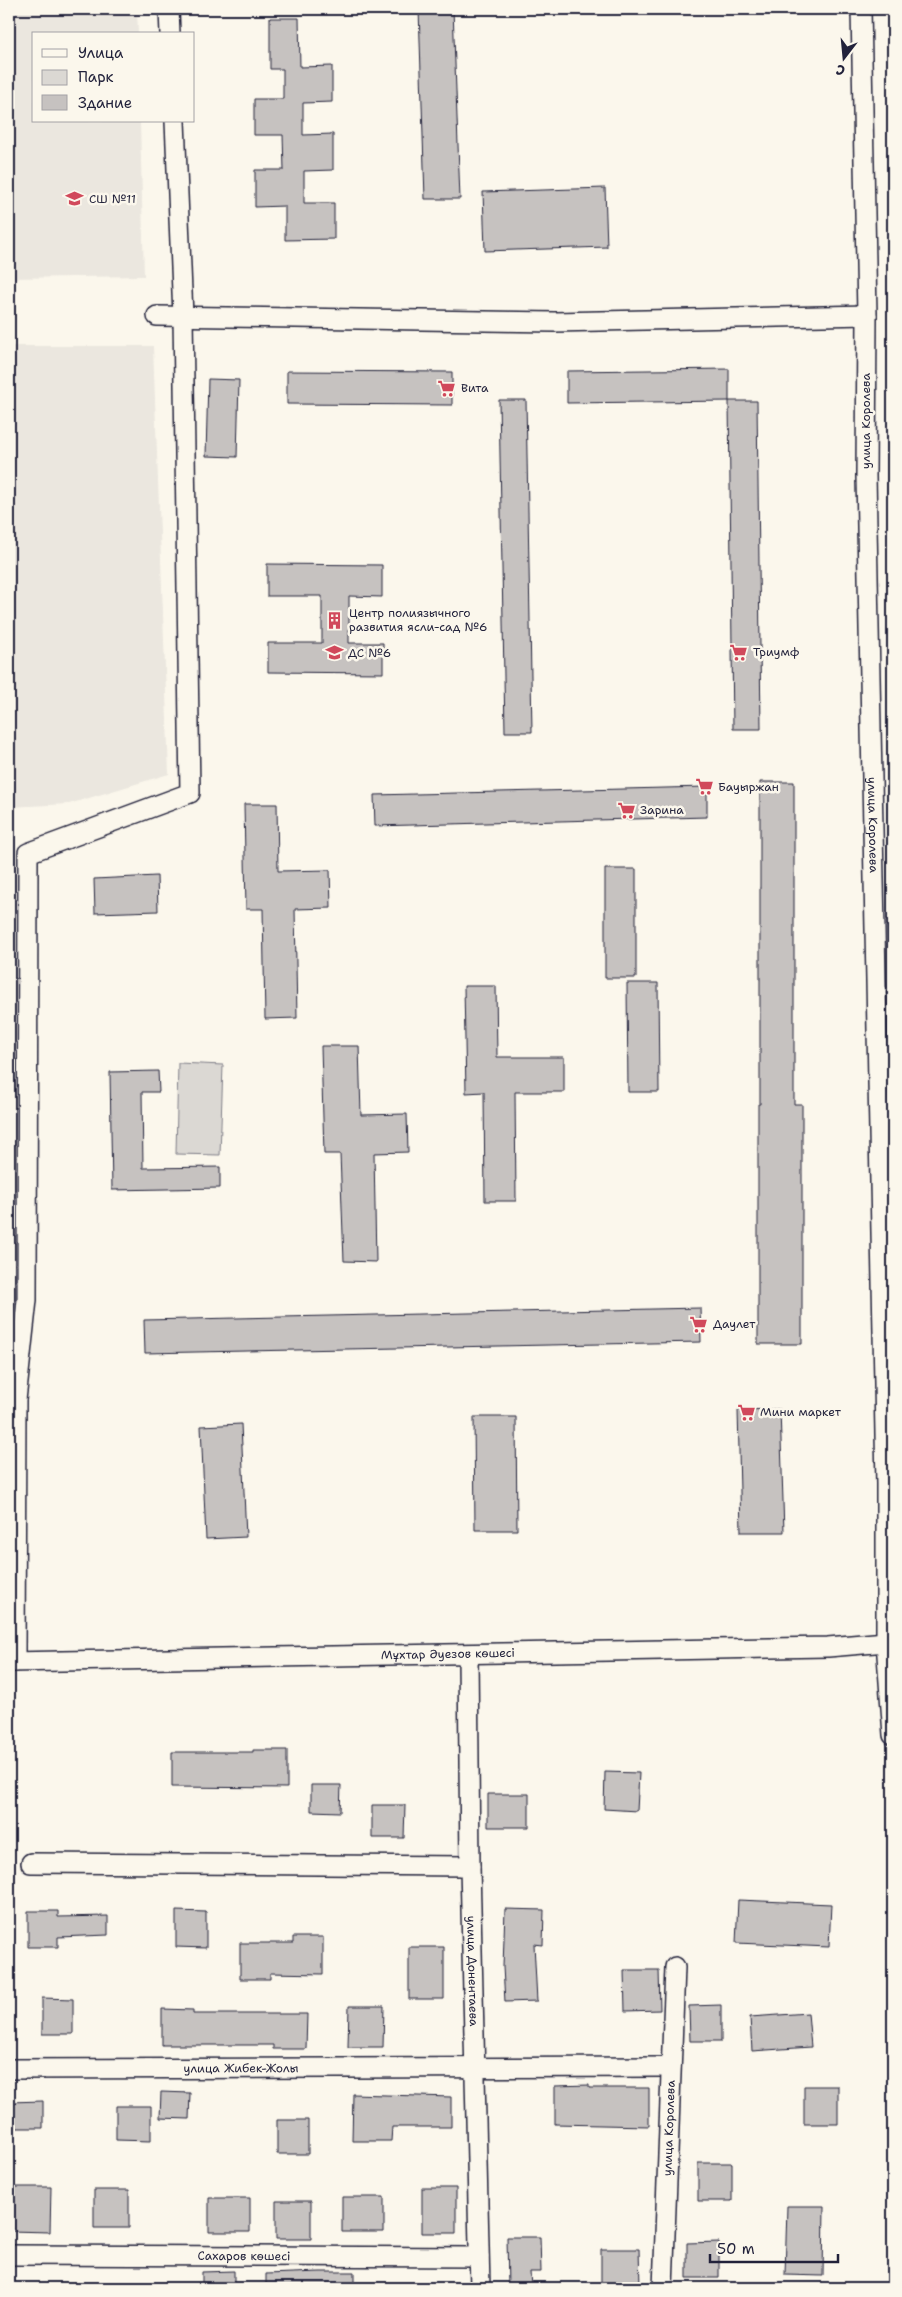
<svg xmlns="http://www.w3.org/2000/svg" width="902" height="2297" font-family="'Shantell Sans',sans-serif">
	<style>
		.built { fill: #ebe7df }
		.green { fill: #dbd8d3; stroke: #7e7d87 }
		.building { fill: #c6c2c0; stroke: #22223b }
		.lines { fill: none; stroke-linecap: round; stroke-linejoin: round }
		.street-casing { stroke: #22223b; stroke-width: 22 }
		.street { stroke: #fbf7ec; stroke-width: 19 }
		.labels { text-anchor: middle; stroke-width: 5; stroke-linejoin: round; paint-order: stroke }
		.poi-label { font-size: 12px; fill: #22223b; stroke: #fbf7ec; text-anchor: start }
		.street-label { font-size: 12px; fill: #22223b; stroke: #fbf7ec }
	</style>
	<rect width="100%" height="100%" fill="#fbf7ec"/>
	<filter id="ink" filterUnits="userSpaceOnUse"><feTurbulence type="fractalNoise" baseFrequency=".02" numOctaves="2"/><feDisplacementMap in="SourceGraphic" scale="10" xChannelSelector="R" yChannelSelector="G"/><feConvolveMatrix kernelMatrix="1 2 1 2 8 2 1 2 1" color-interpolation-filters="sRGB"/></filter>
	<g filter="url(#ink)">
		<path class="built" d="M 9,9 L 137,9 L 138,34 L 34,34 L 34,121 L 140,121 L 144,276 L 9,278 Z
			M 9,346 L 153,346 L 169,774 L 69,804 L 9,807 Z"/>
		<path class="green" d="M 178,1063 L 223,1065 L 220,1155 L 176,1154 Z"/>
		<path class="building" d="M 419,9 L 453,9 L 460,199 L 425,199 Z
			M 270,18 L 299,18 L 300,67 L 332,66 L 332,102 L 303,103 L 303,135 L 333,134 L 333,170 L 304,171 L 304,203 L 334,203 L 334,239 L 285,240 L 285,206 L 255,207 L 255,170 L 284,170 L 283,135 L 254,135 L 254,99 L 283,99 L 283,69 L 270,69 Z
			M 605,188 L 607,247 L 485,251 L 483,192 Z
			M 729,369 L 729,401 L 567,403 L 567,371 Z
			M 287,371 L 452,372 L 452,405 L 287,404 Z
			M 208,379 L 239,380 L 237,457 L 206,456 Z
			M 499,400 L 526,400 L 532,732 L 505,732 Z
			M 729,401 L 757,401 L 761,729 L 733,729 Z
			M 267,564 L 382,565 L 382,597 L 349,596 L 349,643 L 383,643 L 383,673 L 268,672 L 268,643 L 322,643 L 322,596 L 267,596 Z
			M 760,782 L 794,782 L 794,1104 L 802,1104 L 802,1344 L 758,1344 L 758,1104 L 760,1104 Z
			M 707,787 L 707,817 L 375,826 L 374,795 Z
			M 244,804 L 277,804 L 278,871 L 330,870 L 331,908 L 295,909 L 297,1018 L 265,1019 L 263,909 L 246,909 Z
			M 605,869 L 636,869 L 636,978 L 605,978 Z
			M 157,876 L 158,911 L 95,913 L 94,879 Z
			M 627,983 L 658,983 L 659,1092 L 628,1092 Z
			M 464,986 L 496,986 L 497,1057 L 564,1057 L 564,1092 L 515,1092 L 516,1201 L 485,1201 L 484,1092 L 466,1093 Z
			M 321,1046 L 359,1046 L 361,1115 L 407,1114 L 408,1152 L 374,1153 L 376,1262 L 344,1261 L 340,1154 L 324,1154 Z
			M 158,1071 L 159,1092 L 142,1092 L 143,1168 L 220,1167 L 220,1188 L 112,1190 L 110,1072 Z
			M 700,1308 L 701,1342 L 145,1353 L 144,1320 Z
			M 780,1409 L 784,1532 L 741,1532 L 738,1410 Z
			M 474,1417 L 516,1417 L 517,1530 L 475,1530 Z
			M 241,1424 L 246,1537 L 206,1539 L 201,1426 Z
			M 253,1750 L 287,1750 L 287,1788 L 172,1787 L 172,1752 L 253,1752 Z
			M 605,1772 L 639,1773 L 637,1811 L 604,1809 Z
			M 311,1785 L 341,1785 L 340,1812 L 311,1811 Z
			M 488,1794 L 529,1794 L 529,1827 L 488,1827 Z
			M 372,1805 L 405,1805 L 404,1838 L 372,1838 Z
			M 738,1900 L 831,1904 L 829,1947 L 736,1943 Z
			M 505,1909 L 544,1910 L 543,1945 L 534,1944 L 537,2001 L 505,2002 L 503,1967 Z
			M 28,1911 L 58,1911 L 58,1917 L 108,1916 L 108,1935 L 58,1937 L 58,1947 L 28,1947 Z
			M 176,1911 L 206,1912 L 206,1948 L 176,1947 Z
			M 293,1937 L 323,1937 L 323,1974 L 270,1973 L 270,1979 L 240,1979 L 240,1943 L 293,1943 Z
			M 409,1947 L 444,1947 L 444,1999 L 409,1999 Z
			M 624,1970 L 659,1970 L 660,2010 L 625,2011 Z
			M 42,1998 L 73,1999 L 73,2034 L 42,2034 Z
			M 721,2005 L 721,2041 L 690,2041 L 689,2006 Z
			M 349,2006 L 384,2006 L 383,2047 L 348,2047 Z
			M 162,2009 L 193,2010 L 193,2014 L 307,2014 L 306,2049 L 273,2049 L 273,2045 L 162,2045 Z
			M 808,2013 L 811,2047 L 752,2051 L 750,2017 Z
			M 589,2085 L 589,2088 L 649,2088 L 649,2126 L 555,2124 L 555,2086 Z
			M 804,2086 L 838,2086 L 838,2124 L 804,2124 Z
			M 161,2092 L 190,2093 L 189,2119 L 160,2118 Z
			M 353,2094 L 451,2097 L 451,2127 L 392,2127 L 391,2141 L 352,2141 Z
			M 43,2101 L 43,2128 L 9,2128 L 9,2102 Z
			M 116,2106 L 151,2106 L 151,2141 L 116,2140 Z
			M 277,2120 L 308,2120 L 308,2154 L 277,2154 Z
			M 698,2163 L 732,2163 L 732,2201 L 698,2201 Z
			M 9,2187 L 51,2187 L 50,2232 L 9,2231 Z
			M 422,2188 L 456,2188 L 456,2233 L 422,2233 Z
			M 94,2190 L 129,2190 L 129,2228 L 94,2228 Z
			M 342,2197 L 384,2197 L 384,2232 L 342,2232 Z
			M 209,2198 L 250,2198 L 250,2232 L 209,2232 Z
			M 276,2201 L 311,2201 L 311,2239 L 276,2239 Z
			M 787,2206 L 824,2206 L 823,2276 L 785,2275 Z
			M 507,2237 L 540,2237 L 541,2272 L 530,2272 L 531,2288 L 508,2288 Z
			M 719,2242 L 719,2278 L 687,2278 L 687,2243 Z
			M 601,2249 L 639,2249 L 640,2286 L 601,2286 Z
			M 234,2271 L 234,2288 L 202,2288 L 202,2272 Z
			M 320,2272 L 354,2272 L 354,2288 L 266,2288 L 266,2274 Z"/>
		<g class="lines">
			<defs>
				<g id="street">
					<path d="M 169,9 L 170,34"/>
					<path id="s1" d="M 861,9 L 867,315 L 866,476 L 886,1484 L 886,1642 L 893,1735"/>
					<path d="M 157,316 L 555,322 L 867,315"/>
					<path id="s2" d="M 468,1655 L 470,1866 L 480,2288"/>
					<path id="s3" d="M 9,1662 L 828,1647 L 886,1642"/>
					<path d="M 15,1662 L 16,1400 L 27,1300 L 28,853 L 190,793 L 183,316 L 175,121"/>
					<path d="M 31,1863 L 470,1866"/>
					<path id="s4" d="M 9,2069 L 671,2067"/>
					<path id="s5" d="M 9,2255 L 479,2257"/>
					<path id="s6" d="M 663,2288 L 675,1967"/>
				</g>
			</defs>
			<use href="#street" class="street-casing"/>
			<use href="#street" class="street"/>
		</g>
	</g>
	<defs>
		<symbol id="school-bare" viewBox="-9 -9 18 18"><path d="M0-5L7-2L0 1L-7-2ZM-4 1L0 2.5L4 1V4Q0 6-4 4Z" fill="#d1495b" stroke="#fbf7ec" stroke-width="2.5" paint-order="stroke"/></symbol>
		<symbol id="supermarket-bare" viewBox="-9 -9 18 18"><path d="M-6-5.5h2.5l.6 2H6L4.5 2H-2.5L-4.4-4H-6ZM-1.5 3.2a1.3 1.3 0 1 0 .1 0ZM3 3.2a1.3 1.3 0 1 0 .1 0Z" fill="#d1495b" stroke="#fbf7ec" stroke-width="2.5" paint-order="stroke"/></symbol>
		<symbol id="building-bare" viewBox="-9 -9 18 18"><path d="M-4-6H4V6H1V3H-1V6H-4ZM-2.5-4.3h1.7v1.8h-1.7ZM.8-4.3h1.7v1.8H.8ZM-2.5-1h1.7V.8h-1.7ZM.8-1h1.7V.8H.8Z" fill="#d1495b" stroke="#fbf7ec" stroke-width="2.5" paint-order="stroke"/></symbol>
	</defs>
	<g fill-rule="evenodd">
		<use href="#school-bare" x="62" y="186" width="25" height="25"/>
		<use href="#supermarket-bare" x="434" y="376" width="25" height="25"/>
		<use href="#building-bare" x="322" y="608" width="25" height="25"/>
		<use href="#supermarket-bare" x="726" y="640" width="25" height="25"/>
		<use href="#school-bare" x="322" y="640" width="25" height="25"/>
		<use href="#supermarket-bare" x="692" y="774" width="25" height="25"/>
		<use href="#supermarket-bare" x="614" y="798" width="25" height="25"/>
		<use href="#supermarket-bare" x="686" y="1312" width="25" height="25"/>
		<use href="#supermarket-bare" x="734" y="1400" width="25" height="25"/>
	</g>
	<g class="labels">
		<g class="poi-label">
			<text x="89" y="203">СШ №11</text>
			<text x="461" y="392">Вита</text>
			<text x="349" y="617">Центр полиязычного<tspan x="349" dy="14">развития ясли-сад №6</tspan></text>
			<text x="753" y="656">Триумф</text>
			<text x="348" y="657">ДС №6</text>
			<text x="718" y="791">Бауыржан</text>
			<text x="640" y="814">Зарина</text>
			<text x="713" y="1328">Даулет</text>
			<text x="760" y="1416">Мини маркет</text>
		</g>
		<g class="street-label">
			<text transform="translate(866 421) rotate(-90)" y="4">улица Королева</text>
			<text dy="4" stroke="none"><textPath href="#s1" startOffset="816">улица Королева</textPath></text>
			<text dy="4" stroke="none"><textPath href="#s3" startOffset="439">Мұхтар Әуезов көшесі</textPath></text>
			<text dy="4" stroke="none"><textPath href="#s2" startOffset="316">улица Донентаева</textPath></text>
			<text dy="4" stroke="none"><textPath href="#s4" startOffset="232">улица Жибек-Жолы</textPath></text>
			<text dy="4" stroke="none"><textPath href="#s6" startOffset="160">улица Королева</textPath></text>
			<text dy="4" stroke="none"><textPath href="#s5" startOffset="235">Сахаров көшесі</textPath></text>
		</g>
	</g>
	<rect width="902" height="2297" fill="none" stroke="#fbf7ec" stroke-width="30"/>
	<rect x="15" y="15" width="872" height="2267" fill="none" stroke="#22223b" stroke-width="2" filter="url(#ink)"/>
	<rect x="32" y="32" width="162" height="90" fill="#fbf7ec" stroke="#a4a2a5"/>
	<rect x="42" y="49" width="25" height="8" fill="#fbf7ec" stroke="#a4a2a5"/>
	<text x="78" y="58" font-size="15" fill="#22223b">Улица</text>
	<rect x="42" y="70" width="25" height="15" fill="#dbd8d3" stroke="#a4a2a5"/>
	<text x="78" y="82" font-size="15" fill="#22223b">Парк</text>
	<rect x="42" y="95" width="25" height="15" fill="#c6c2c0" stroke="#a4a2a5"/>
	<text x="78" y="108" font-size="15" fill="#22223b">Здание</text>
	<g transform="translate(844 58) rotate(196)" stroke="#fbf7ec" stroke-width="4" paint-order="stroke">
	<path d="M0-4L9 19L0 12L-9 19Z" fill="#22223b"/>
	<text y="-8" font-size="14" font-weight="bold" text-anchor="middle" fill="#22223b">С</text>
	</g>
	<path d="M710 2254v8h128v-8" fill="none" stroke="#22223b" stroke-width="2.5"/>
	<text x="717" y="2254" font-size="15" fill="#22223b" stroke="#fbf7ec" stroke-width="4" paint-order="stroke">50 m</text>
</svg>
